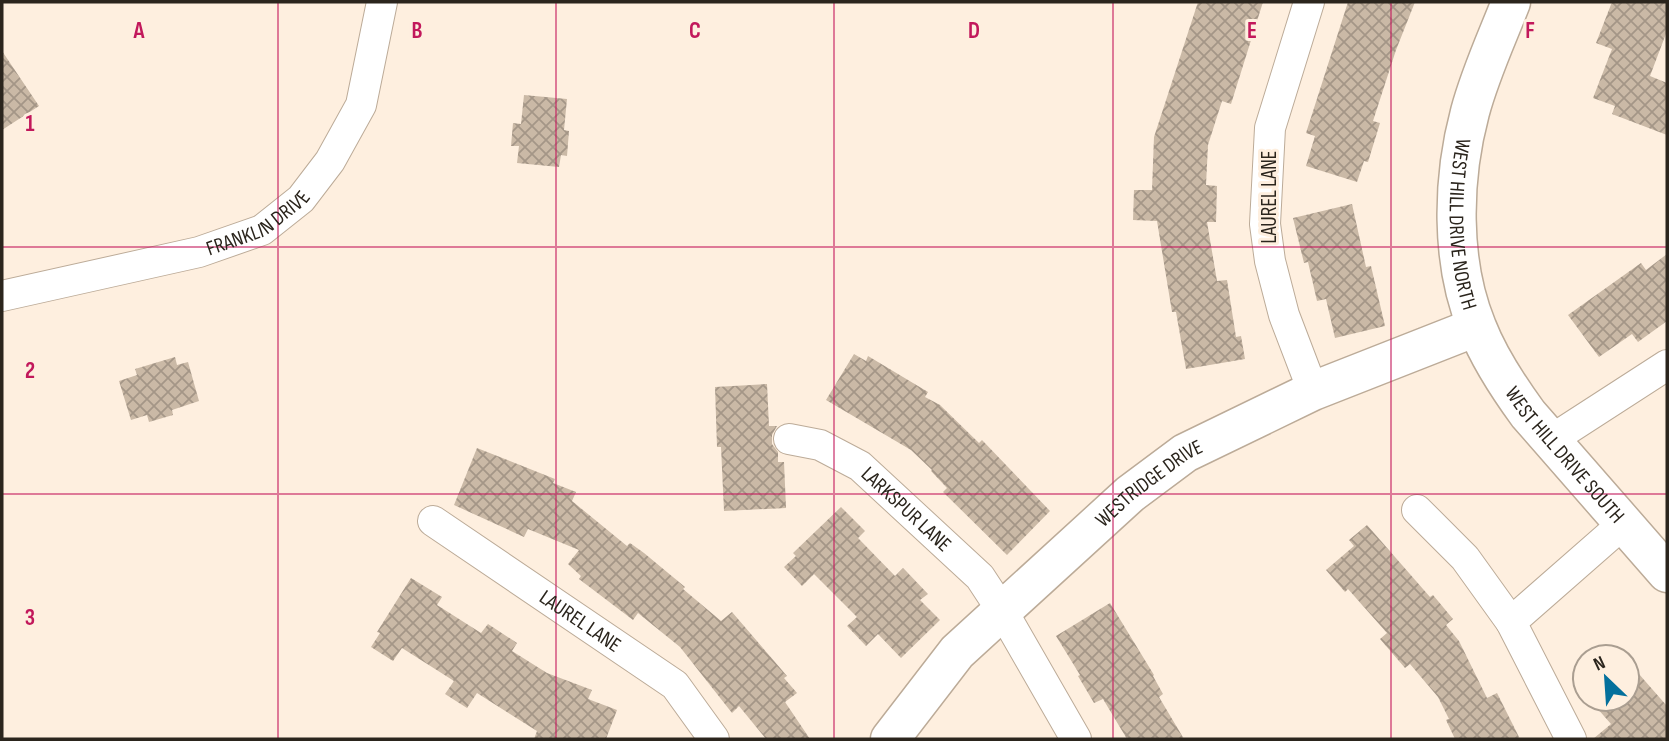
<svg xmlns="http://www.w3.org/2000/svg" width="1669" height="741" font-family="'Sofia Sans Condensed',sans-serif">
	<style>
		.building { fill: url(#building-cross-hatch) }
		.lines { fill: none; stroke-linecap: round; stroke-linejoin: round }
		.minor-casing { stroke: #bcab98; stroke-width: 32 }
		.tertiary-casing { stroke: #bcab98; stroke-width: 41 }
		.minor { stroke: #fff; stroke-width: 30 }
		.tertiary { stroke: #fff; stroke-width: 38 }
		.grid { fill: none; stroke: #c2185b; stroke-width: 2; stroke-opacity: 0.55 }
		.labels { text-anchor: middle; stroke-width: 6; stroke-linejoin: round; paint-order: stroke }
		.street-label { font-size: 21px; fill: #2b251d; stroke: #feefdf }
		.grid-label { font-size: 23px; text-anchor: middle; font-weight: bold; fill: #c2185b; stroke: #feefdf; stroke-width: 6; stroke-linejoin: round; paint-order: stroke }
	</style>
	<defs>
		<pattern id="building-cross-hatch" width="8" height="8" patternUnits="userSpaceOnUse" patternTransform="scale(1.75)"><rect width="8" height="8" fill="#cab9a6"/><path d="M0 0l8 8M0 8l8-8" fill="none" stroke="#a49687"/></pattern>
	</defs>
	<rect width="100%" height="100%" fill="#feefdf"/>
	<path class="building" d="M 1198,2 L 1263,2 L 1231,104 L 1222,101 L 1208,145 L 1206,185 L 1217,186 L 1216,222 L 1207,222 L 1217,281 L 1227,280 L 1236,337 L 1241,336 L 1245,359 L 1186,369 L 1176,312 L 1172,312 L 1157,221 L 1133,220 L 1134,190 L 1152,190 L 1154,137 Z
		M 1348,2 L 1415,2 L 1396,50 L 1373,121 L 1380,123 L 1368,162 L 1364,161 L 1357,182 L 1306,166 L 1315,136 L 1306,133 Z
		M 1612,2 L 1667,2 L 1667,31 L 1650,76 L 1667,83 L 1667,135 L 1612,114 L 1615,106 L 1593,98 L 1612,49 L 1596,43 Z
		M 2,51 L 39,106 L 2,130 Z
		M 524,95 L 567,99 L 564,130 L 569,131 L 567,156 L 561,155 L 559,167 L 517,163 L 519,146 L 511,146 L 513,123 L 521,124 Z
		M 1352,204 L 1366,267 L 1371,266 L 1385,326 L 1335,338 L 1326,299 L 1317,301 L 1308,262 L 1304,263 L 1293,218 Z
		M 1667,254 L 1667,321 L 1638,342 L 1632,334 L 1599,357 L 1568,315 L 1641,263 L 1646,270 Z
		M 854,354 L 866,361 L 868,356 L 928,392 L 925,397 L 940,405 L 979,443 L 982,440 L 1050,511 L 1007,555 L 943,492 L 947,488 L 931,471 L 932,470 L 911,450 L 826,400 Z
		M 175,357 L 177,365 L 188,362 L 199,401 L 172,410 L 173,415 L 149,422 L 147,415 L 131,420 L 119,381 L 137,375 L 135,369 Z
		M 767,384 L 769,426 L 777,426 L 772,435 L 772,444 L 778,452 L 778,462 L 784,462 L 786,508 L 724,511 L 721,447 L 717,447 L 715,387 Z
		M 477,448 L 555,479 L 553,483 L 576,492 L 572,501 L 627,546 L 630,543 L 644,553 L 685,587 L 683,589 L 721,621 L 732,612 L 787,676 L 784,678 L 797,693 L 785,702 L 810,739 L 766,739 L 739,706 L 732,713 L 680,647 L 638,613 L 633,620 L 579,579 L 581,576 L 568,564 L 579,550 L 528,529 L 524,537 L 454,505 Z
		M 841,507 L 865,531 L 858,538 L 895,576 L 903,568 L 928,594 L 920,600 L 940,620 L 901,658 L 878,634 L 866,646 L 847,626 L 857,617 L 814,574 L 802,586 L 784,567 L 796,556 L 793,553 Z
		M 1367,525 L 1430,597 L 1433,595 L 1453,619 L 1446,625 L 1459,641 L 1487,698 L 1497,693 L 1520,739 L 1455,739 L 1446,720 L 1449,719 L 1438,697 L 1410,664 L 1405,668 L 1380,639 L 1387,633 L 1348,589 L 1345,592 L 1326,570 L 1354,546 L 1349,540 Z
		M 411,578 L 442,597 L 437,605 L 481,633 L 488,624 L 517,643 L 512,651 L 547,673 L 592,690 L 588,699 L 617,710 L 606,739 L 534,739 L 537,731 L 477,693 L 467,708 L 445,694 L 454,681 L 402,648 L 393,661 L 371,647 L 380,633 L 377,632 Z
		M 1110,603 L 1154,675 L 1153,676 L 1163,694 L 1159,697 L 1184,739 L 1127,739 L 1103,699 L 1094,703 L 1078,676 L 1080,675 L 1056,636 Z
		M 1627,668 L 1635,676 L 1638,673 L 1667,706 L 1667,739 L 1593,739 L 1611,724 L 1589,699 L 1627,699 Z"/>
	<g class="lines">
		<defs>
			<g id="minor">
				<path d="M 1309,2 L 1270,128 L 1265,224 L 1270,261 L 1284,315 L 1313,391"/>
				<path id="s1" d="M 2,296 L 199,252 L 262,230 L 301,199 L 330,161 L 361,105 L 382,2"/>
				<path id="s2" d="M 789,439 L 820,445 L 860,466 L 980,577 L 1003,612 L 1076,739"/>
				<path d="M 1551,440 L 1667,365"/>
				<path d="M 1417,510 L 1465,558 L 1511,622"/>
				<path id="s3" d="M 433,521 L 675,685 L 714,739"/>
				<path d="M 1571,739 L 1511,622 L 1624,523"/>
			</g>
			<g id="tertiary">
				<path id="s4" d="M 1511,2 C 1497,38 1480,74 1470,112 C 1452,179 1450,262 1477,327 C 1489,358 1509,388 1528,414 L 1667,573"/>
				<path id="s5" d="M 890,739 L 957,652 L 1130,494 L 1185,453 L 1313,391 L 1476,327"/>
			</g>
		</defs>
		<use href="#minor" class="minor-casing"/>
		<use href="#tertiary" class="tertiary-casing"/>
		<use href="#minor" class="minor"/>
		<use href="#tertiary" class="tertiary"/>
	</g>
	<path class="grid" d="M 278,2 L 278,739M 556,2 L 556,739M 834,2 L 834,739M 1113,2 L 1113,739M 1391,2 L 1391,739M 2,247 L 1667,247M 2,494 L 1667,494"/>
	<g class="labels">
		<g class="street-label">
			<text transform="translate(1269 197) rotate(-90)" y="7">LAUREL LANE</text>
			<text dy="7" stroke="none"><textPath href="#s1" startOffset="268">FRANKLIN DRIVE</textPath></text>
			<text dy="7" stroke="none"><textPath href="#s4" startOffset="231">WEST HILL DRIVE NORTH</textPath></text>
			<text dy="7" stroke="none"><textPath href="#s4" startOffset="492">WEST HILL DRIVE SOUTH</textPath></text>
			<text dy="7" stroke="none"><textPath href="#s5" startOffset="366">WESTRIDGE DRIVE</textPath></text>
			<text dy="7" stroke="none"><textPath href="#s2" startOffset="140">LARKSPUR LANE</textPath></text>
			<text dy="7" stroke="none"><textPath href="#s3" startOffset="178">LAUREL LANE</textPath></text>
		</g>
	</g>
	<g class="grid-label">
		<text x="139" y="38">A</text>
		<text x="417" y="38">B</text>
		<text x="695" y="38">C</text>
		<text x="974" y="38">D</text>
		<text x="1252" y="38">E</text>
		<text x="1530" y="38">F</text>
		<text x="30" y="131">1</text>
		<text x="30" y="378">2</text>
		<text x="30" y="625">3</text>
	</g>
	<rect width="1669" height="741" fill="none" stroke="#2b251d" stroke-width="7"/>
	<g transform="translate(1606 678) rotate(335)"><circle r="33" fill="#feefdf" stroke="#aa9e91" stroke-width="2"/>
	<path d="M0-5L12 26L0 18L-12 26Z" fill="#04709c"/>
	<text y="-10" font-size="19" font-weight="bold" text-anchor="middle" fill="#2b251d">N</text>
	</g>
</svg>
